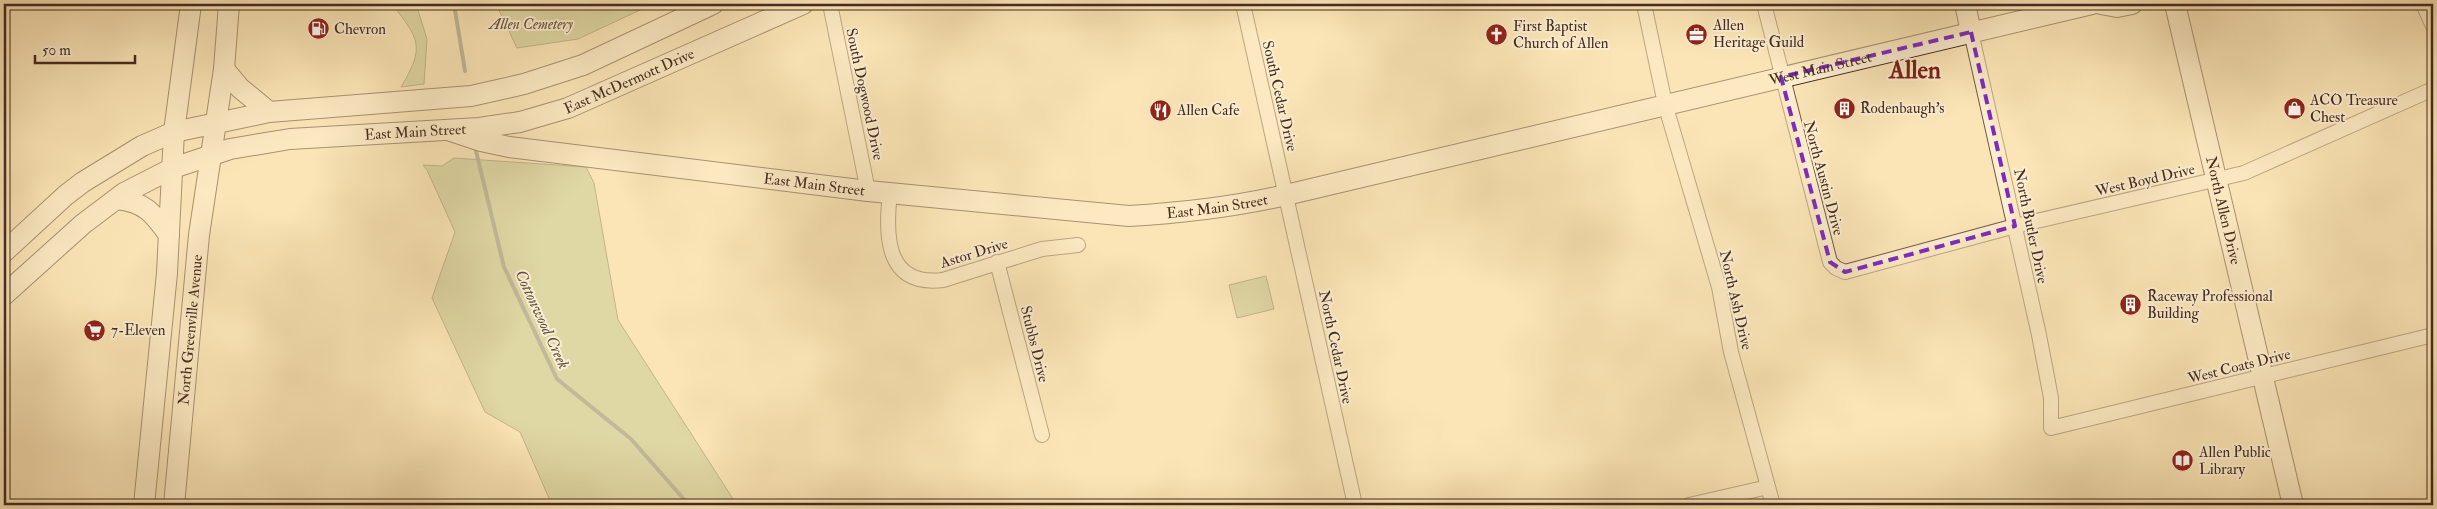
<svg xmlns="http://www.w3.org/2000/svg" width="2437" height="509" font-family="'IM FELL Double Pica',serif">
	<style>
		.green { fill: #bdc58f; stroke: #817858 }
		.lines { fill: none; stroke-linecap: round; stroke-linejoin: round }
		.stream { stroke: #7b8477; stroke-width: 4 }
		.street-casing { stroke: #725a46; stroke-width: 16 }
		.secondary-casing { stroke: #452b21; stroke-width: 22 }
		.street { stroke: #fceed0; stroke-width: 14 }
		.secondary { stroke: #fceed0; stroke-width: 20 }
		.marked { fill: none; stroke: #7b2cbf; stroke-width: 4; stroke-dasharray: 10 6; stroke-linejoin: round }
		.labels { text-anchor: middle; stroke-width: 4; stroke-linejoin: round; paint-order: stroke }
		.park-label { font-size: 15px; font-style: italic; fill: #63523c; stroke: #fceed0 }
		.poi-label { font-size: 15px; fill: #452b21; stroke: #fceed0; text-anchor: start }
		.street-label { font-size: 15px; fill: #452b21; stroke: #fceed0 }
		.water-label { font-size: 16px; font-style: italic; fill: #5c5045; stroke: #fceed0 }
		.town-label { font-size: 25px; font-weight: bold; fill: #7a1f14; stroke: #fceed0 }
	</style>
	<rect width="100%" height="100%" fill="#fbe5b7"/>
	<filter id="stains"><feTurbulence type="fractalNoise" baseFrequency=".004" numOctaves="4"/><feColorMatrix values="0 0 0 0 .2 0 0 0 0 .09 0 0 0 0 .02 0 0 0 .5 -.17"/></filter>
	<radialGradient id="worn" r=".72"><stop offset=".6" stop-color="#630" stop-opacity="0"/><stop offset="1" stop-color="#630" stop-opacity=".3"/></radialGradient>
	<path class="green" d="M 392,4 L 416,4 L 427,39 L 424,84 L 401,87 C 425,47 420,40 392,4 Z
		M 496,4 L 653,4 L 578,39 L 517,48 Z
		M 454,158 L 586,167 L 594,183 L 618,320 L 737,505 L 552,505 L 520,432 L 485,412 L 432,298 L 455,232 L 427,170 L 423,165 L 442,166 Z
		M 1266,276 L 1274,309 L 1237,318 L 1229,285 Z"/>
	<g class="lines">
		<path class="stream" d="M 454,4 L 465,71
			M 476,151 L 504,267 L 557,379 L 631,439 L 689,505"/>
		<defs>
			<path id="street" d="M 830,4 L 868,191
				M 1243,4 L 1355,505
				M 1644,4 L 1665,104 L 1719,287 L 1731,352 L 1773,505
				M 1764,4 L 1830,262 L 1836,268 L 1845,272 L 2015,226 L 2244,173 L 2433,89
				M 2423,4 L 2433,26
				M 1971,32 L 2039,335 L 2051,398 L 2051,428 L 2433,335
				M 890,193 C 885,235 885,287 943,280 L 1042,249 L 1078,245
				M 997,262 L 1042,435
				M 1689,505 L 1768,487"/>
			<g id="secondary">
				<path d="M 1965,4 L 1971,32"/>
				<path d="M 2101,4 L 2117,7 L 2132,4"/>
				<path id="s1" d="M 2175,4 L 2293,505"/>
				<path d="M 224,69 L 240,88 L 269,112"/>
				<path id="s2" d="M 448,130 L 481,141 L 509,147 L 868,191 L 1129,216 C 1182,213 1234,207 1286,195 L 2092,4"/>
				<path d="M 117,199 C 145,202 153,213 169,235"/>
				<path d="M 4,252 L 66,195 L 83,182 L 142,146 L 174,132 L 269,112 L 471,96 L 524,84 L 583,65 L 713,4"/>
				<path id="s3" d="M 4,295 L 83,224 L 124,193 L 173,168 L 230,149 L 290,139 L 479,128 L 520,122 L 568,108 L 803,4"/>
				<path d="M 144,505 L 167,273 L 174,132 L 191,4"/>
				<path id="s4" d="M 174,505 L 199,235 L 224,69 L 229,4"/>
			</g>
		</defs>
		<use href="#street" class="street-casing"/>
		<use href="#secondary" class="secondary-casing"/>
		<use href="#street" class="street"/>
		<use href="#secondary" class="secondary"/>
	</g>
	<path d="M0 0H2437V509H0ZM 1971,32 L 2015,226 L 1845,272 L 1830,262 L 1781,77 Z" fill="#fbe5b7" fill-opacity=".55" fill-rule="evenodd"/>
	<path class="marked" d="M 1971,32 L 2015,226 L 1845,272 L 1830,262 L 1781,77 Z"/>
	<defs>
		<symbol id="fuel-disc" viewBox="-11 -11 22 22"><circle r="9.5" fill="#8f2418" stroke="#fceed0"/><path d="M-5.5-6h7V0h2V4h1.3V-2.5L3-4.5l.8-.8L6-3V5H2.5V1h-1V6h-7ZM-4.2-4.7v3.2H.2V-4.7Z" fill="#fff"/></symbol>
		<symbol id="office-disc" viewBox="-11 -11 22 22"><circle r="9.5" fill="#8f2418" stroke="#fceed0"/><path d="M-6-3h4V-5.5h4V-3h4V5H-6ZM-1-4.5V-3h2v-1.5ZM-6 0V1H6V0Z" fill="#fff"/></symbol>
		<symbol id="church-disc" viewBox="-11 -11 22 22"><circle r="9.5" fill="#8f2418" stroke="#fceed0"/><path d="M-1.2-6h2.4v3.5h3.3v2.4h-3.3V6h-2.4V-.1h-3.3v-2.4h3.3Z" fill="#fff"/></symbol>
		<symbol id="building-disc" viewBox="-11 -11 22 22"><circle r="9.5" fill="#8f2418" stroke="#fceed0"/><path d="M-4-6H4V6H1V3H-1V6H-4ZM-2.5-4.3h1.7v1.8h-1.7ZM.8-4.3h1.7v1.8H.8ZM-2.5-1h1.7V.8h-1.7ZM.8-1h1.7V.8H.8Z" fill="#fff"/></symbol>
		<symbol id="shop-disc" viewBox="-11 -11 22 22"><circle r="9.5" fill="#8f2418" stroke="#fceed0"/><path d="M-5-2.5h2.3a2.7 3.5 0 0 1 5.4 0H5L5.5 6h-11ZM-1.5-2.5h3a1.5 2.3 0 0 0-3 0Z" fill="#fff"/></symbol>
		<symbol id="restaurant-disc" viewBox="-11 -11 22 22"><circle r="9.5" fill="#8f2418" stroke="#fceed0"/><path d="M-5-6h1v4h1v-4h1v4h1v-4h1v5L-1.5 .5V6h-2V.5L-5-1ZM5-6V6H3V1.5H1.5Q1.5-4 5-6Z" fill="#fff"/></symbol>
		<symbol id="supermarket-disc" viewBox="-11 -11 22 22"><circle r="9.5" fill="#8f2418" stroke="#fceed0"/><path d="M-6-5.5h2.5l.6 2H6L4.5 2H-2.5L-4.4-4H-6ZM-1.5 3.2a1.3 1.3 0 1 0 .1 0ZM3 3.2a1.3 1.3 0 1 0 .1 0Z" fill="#fff"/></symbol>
		<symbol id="library-disc" viewBox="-11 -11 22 22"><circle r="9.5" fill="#8f2418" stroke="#fceed0"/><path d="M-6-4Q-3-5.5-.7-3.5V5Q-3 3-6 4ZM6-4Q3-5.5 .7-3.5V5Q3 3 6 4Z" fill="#fff"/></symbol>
	</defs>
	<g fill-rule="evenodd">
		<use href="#fuel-disc" x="306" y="16" width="25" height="25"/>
		<use href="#office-disc" x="1684" y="22" width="25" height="25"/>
		<use href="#church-disc" x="1484" y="22" width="25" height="25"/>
		<use href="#building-disc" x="1832" y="96" width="25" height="25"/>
		<use href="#shop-disc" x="2282" y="96" width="25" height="25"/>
		<use href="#restaurant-disc" x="1148" y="98" width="25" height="25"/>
		<use href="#building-disc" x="2118" y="292" width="25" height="25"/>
		<use href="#supermarket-disc" x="82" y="318" width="25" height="25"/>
		<use href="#library-disc" x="2170" y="448" width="25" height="25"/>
	</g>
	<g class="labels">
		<g class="park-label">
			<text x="531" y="29">Allen Cemetery</text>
		</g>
		<g class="poi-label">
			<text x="1713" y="30">Allen<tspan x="1713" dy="17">Heritage Guild</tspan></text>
			<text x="1513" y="31">First Baptist<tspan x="1513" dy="17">Church of Allen</tspan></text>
			<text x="334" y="34">Chevron</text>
			<text x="2310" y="105">ACO Treasure<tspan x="2310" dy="17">Chest</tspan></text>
			<text x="1860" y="113">Rodenbaugh's</text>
			<text x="1177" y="115">Allen Cafe</text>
			<text x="2147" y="301">Raceway Professional<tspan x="2147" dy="17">Building</tspan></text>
			<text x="111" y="335">7-Eleven</text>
			<text x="2199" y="457">Allen Public<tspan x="2199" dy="17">Library</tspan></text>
		</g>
		<g class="street-label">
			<text dy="5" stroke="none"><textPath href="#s2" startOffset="1395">West Main Street</textPath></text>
			<text dy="5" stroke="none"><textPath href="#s3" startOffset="681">East McDermott Drive</textPath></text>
			<text transform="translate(865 94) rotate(78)" y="5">South Dogwood Drive</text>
			<text transform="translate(1280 96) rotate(77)" y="5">South Cedar Drive</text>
			<text dy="5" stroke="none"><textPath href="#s3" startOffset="459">East Main Street</textPath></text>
			<text transform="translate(1824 178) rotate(75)" y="5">North Austin Drive</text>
			<text transform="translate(2145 180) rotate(-13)" y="5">West Boyd Drive</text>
			<text dy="5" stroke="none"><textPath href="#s2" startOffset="371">East Main Street</textPath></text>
			<text dy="5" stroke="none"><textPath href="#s2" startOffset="776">East Main Street</textPath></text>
			<text dy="5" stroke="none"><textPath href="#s1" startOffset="212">North Allen Drive</textPath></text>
			<text transform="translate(2031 226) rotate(78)" y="5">North Butler Drive</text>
			<text transform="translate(974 253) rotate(-17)" y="5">Astor Drive</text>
			<text transform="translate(1736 300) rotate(77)" y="5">North Ash Drive</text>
			<text dy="5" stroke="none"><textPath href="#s4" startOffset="176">North Greenville Avenue</textPath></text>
			<text transform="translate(1035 344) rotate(76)" y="5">Stubbs Drive</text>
			<text transform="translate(1336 347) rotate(78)" y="5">North Cedar Drive</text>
			<text transform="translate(2239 366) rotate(-14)" y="5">West Coats Drive</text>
		</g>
		<g class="water-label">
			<text transform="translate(543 319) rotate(65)" y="6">Cottonwood Creek</text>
		</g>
		<g class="town-label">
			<text x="1915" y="78">Allen</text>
		</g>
	</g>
	<rect width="2437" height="509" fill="none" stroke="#fbe5b7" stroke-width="20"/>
	<rect x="5" y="5" width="2427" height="499" fill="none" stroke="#452b21" stroke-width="2.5"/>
	<rect x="10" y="10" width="2417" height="489" fill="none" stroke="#452b21"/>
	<path d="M35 55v8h100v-8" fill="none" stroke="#452b21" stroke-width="2.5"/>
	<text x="42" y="55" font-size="15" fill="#452b21" stroke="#fceed0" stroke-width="4" paint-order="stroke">50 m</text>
	<rect width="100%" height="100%" filter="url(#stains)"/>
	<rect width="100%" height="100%" fill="url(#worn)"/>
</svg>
